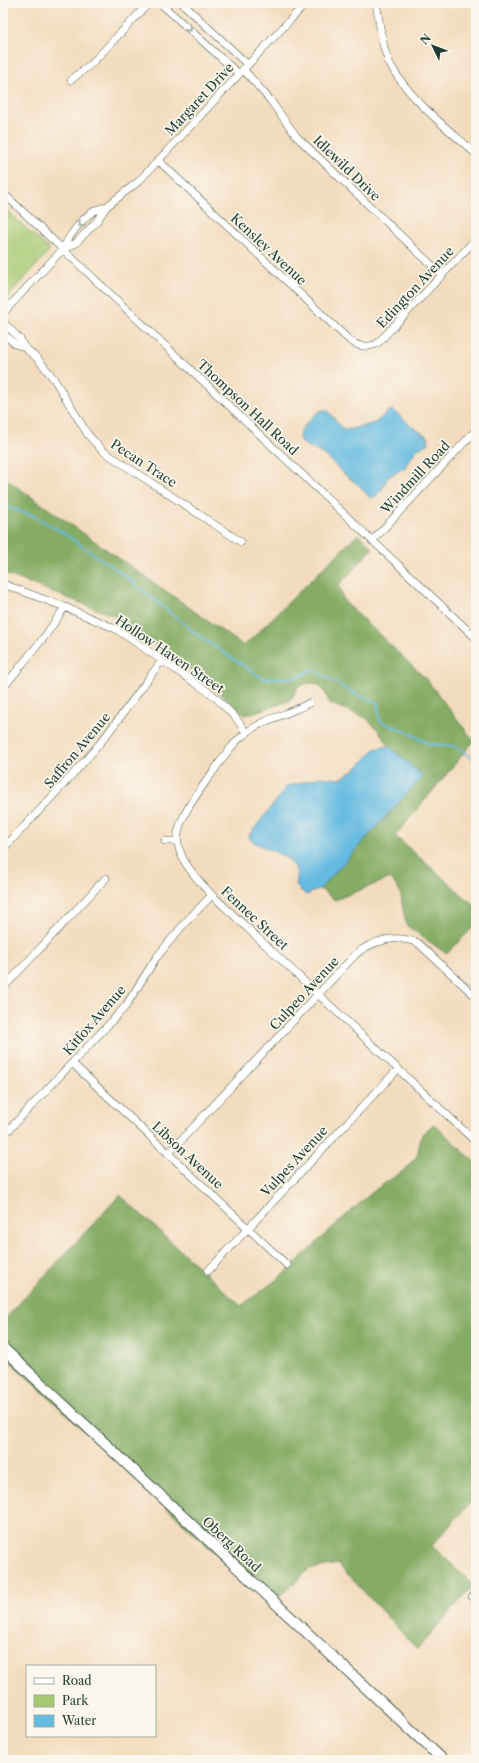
<svg xmlns="http://www.w3.org/2000/svg" width="479" height="1763" font-family="'Libre Caslon Text',serif">
	<style>
		.green { fill: #a6c871; stroke: #628252 }
		.forest { fill: #84ac63; stroke: #52744c }
		.water { fill: #65bae1; stroke: #427c8a }
		.lines { fill: none; stroke-linecap: round; stroke-linejoin: round }
		.stream { stroke: #65bae1; stroke-width: 2 }
		.street-casing { stroke: #3f5549; stroke-width: 8 }
		.secondary-casing { stroke: #3f5549; stroke-width: 12 }
		.street { stroke: #fff; stroke-width: 7 }
		.secondary { stroke: #fff; stroke-width: 10 }
		.oneway { stroke: #8f9e9a }
		.labels { text-anchor: middle; stroke-width: 3.5; stroke-linejoin: round; paint-order: stroke }
		.street-label { font-size: 13px; fill: #1f3d34; stroke: #fbf7ec }
	</style>
	<rect width="100%" height="100%" fill="#fbf7ec"/>
	<filter id="ink" filterUnits="userSpaceOnUse"><feTurbulence type="fractalNoise" baseFrequency=".025" numOctaves="2"/><feDisplacementMap in="SourceGraphic" scale="8" xChannelSelector="R" yChannelSelector="G"/><feConvolveMatrix kernelMatrix="1 2 1 2 8 2 1 2 1" color-interpolation-filters="sRGB"/></filter>
	<filter id="wash" filterUnits="userSpaceOnUse"><feTurbulence type="fractalNoise" baseFrequency=".012" numOctaves="4" result="noise"/><feDisplacementMap in="SourceGraphic" scale="16" xChannelSelector="R" yChannelSelector="G"/><feGaussianBlur stdDeviation="0.9" result="paint"/><feColorMatrix in="noise" values="0 0 0 0 0 0 0 0 0 0 0 0 0 0 0 0 0 1.4 0 .05"/><feComposite in="paint" operator="in"/></filter>
	<g filter="url(#wash)">
		<rect width="100%" height="100%" fill="#f3dcbe"/>
		<path class="green" d="M 3,207 L 50,250 L 3,302 Z"/>
		<path class="forest" d="M 3,477 L 244,646 L 358,534 L 373,548 L 339,585 L 344,601 L 427,680 L 474,741 L 395,836 L 474,905 L 476,904 L 476,924 L 447,954 L 406,925 L 400,892 L 391,878 L 335,900 L 320,889 L 423,776 L 389,746 L 379,731 L 366,718 L 329,703 C 324,685 316,678 298,687 L 290,701 L 245,715 L 199,676 L 117,617 L 3,573 Z
			M 434,1124 L 476,1163 L 476,1496 L 432,1546 L 474,1585 L 417,1649 L 338,1564 L 309,1569 L 279,1597 L 253,1573 L 245,1581 L 3,1355 L 3,1321 L 120,1195 L 241,1306 L 283,1275 L 335,1225 L 375,1190 L 403,1171 L 417,1156 L 422,1134 Z"/>
		<path class="water" d="M 322,410 L 327,410 L 341,427 L 347,430 L 375,423 L 389,411 L 393,410 L 411,426 L 428,437 L 429,443 L 416,450 L 404,468 L 388,477 L 382,489 L 376,496 L 370,498 L 359,485 L 344,474 L 326,456 L 305,445 L 299,439 C 298,430 314,414 322,410 Z
			M 389,746 L 423,776 L 320,889 L 306,895 L 296,886 C 296,882 298,877 297,873 C 291,851 262,851 249,838 L 250,834 L 274,804 L 286,787 L 321,777 L 340,779 L 357,768 L 375,749 Z"/>
		<g class="lines">
			<path class="stream" d="M 3,506 L 32,515 L 62,532 L 124,575 L 203,639 L 264,679 L 274,678 L 296,678 L 313,669 L 353,693 L 378,703 L 380,721 L 409,733 L 429,744 L 455,746 L 476,761"/>
		</g>
	</g>
	<g filter="url(#ink)">
		<g class="lines">
			<defs>
				<path id="street" d="M 160,3 L 239,74
					M 182,3 L 247,64
					M 376,3 C 380,23 381,47 391,66 C 412,102 446,127 476,154
					M 243,69 L 270,100 L 297,137 L 442,275
					M 71,80 L 91,64 L 149,3
					M 159,161 L 347,338 C 357,347 365,348 377,344 L 476,239
					M 3,193 L 476,638
					M 63,249 L 76,243 L 97,221 L 106,207 L 139,181 L 306,3
					M 3,313 L 63,249 C 68,237 82,218 94,211 C 97,209 102,208 106,207
					M 3,322 L 20,339 L 24,347
					M 3,333 L 15,344 L 24,347 L 38,359 L 54,379 L 88,435 L 103,451 L 241,542
					M 372,541 L 476,430
					M 3,584 L 65,607 L 116,629 L 213,695 L 235,717 L 246,732
					M 3,688 L 45,636 L 65,607
					M 309,703 C 288,715 265,718 246,733 C 230,745 219,764 207,780 C 169,833 165,846 212,895 L 476,1142
					M 165,841 L 178,841
					M 3,849 C 34,816 66,783 96,748 C 119,720 140,690 162,660
					M 3,988 L 106,878
					M 72,1063 L 287,1265
					M 3,1136 L 125,1007 L 156,958 L 184,924 L 212,895
					M 168,1154 L 355,955 C 372,940 397,934 418,943 L 476,997
					M 208,1271 L 398,1069
					M 472,1597 L 476,1601"/>
				<path id="secondary" d="M 3,1348 L 443,1760"/>
			</defs>
			<use href="#street" class="street-casing"/>
			<use href="#secondary" class="secondary-casing"/>
			<use href="#street" class="street"/>
			<use href="#secondary" class="secondary"/>
		</g>
		<defs><path id="oneway-chevron" d="M-2-3.5L2.5 0L-2 3.5" fill="none" stroke-width="1.6" stroke-linecap="round" stroke-linejoin="round"/></defs>
		<g class="oneway">
			<use href="#oneway-chevron" transform="translate(189 29) rotate(42)"/>
			<use href="#oneway-chevron" transform="translate(81 224) rotate(133)"/>
		</g>
	</g>
	<g class="labels">
		<g class="street-label">
			<text transform="translate(199 99) rotate(-47)" y="5">Margaret Drive</text>
			<text transform="translate(347 168) rotate(44)" y="5">Idlewild Drive</text>
			<text transform="translate(269 249) rotate(43)" y="5">Kensley Avenue</text>
			<text transform="translate(415 287) rotate(-47)" y="5">Edington Avenue</text>
			<text transform="translate(248 407) rotate(43)" y="5">Thompson Hall Road</text>
			<text transform="translate(144 463) rotate(33)" y="5">Pecan Trace</text>
			<text transform="translate(415 477) rotate(-47)" y="5">Windmill Road</text>
			<text transform="translate(170 654) rotate(34)" y="5">Hollow Haven Street</text>
			<text transform="translate(77 750) rotate(-50)" y="5">Saffron Avenue</text>
			<text transform="translate(255 918) rotate(43)" y="5">Fennec Street</text>
			<text transform="translate(304 993) rotate(-47)" y="5">Culpeo Avenue</text>
			<text transform="translate(94 1020) rotate(-49)" y="5">Kitfox Avenue</text>
			<text transform="translate(188 1155) rotate(43)" y="5">Libson Avenue</text>
			<text transform="translate(294 1161) rotate(-47)" y="5">Vulpes Avenue</text>
			<text transform="translate(232 1544) rotate(43)" y="5">Oberg Road</text>
		</g>
	</g>
	<rect width="479" height="1763" fill="none" stroke="#fbf7ec" stroke-width="16"/>
	<rect x="26" y="1665" width="130" height="72" fill="#fbf7ec" stroke="#a3ada2"/>
	<rect x="34" y="1678" width="20" height="6" fill="#ffffff" stroke="#a3ada2"/>
	<text x="62" y="1685" font-size="12" fill="#1f3d34">Road</text>
	<rect x="34" y="1695" width="20" height="12" fill="#a6c871" stroke="#a3ada2"/>
	<text x="62" y="1705" font-size="12" fill="#1f3d34">Park</text>
	<rect x="34" y="1715" width="20" height="12" fill="#65bae1" stroke="#a3ada2"/>
	<text x="62" y="1725" font-size="12" fill="#1f3d34">Water</text>
	<g transform="translate(433 46) rotate(313)" stroke="#fbf7ec" stroke-width="3" paint-order="stroke">
	<path d="M0-3L7 15L0 10L-7 15Z" fill="#1f3d34"/>
	<text y="-6" font-size="11" font-weight="bold" text-anchor="middle" fill="#1f3d34">N</text>
	</g>
</svg>
